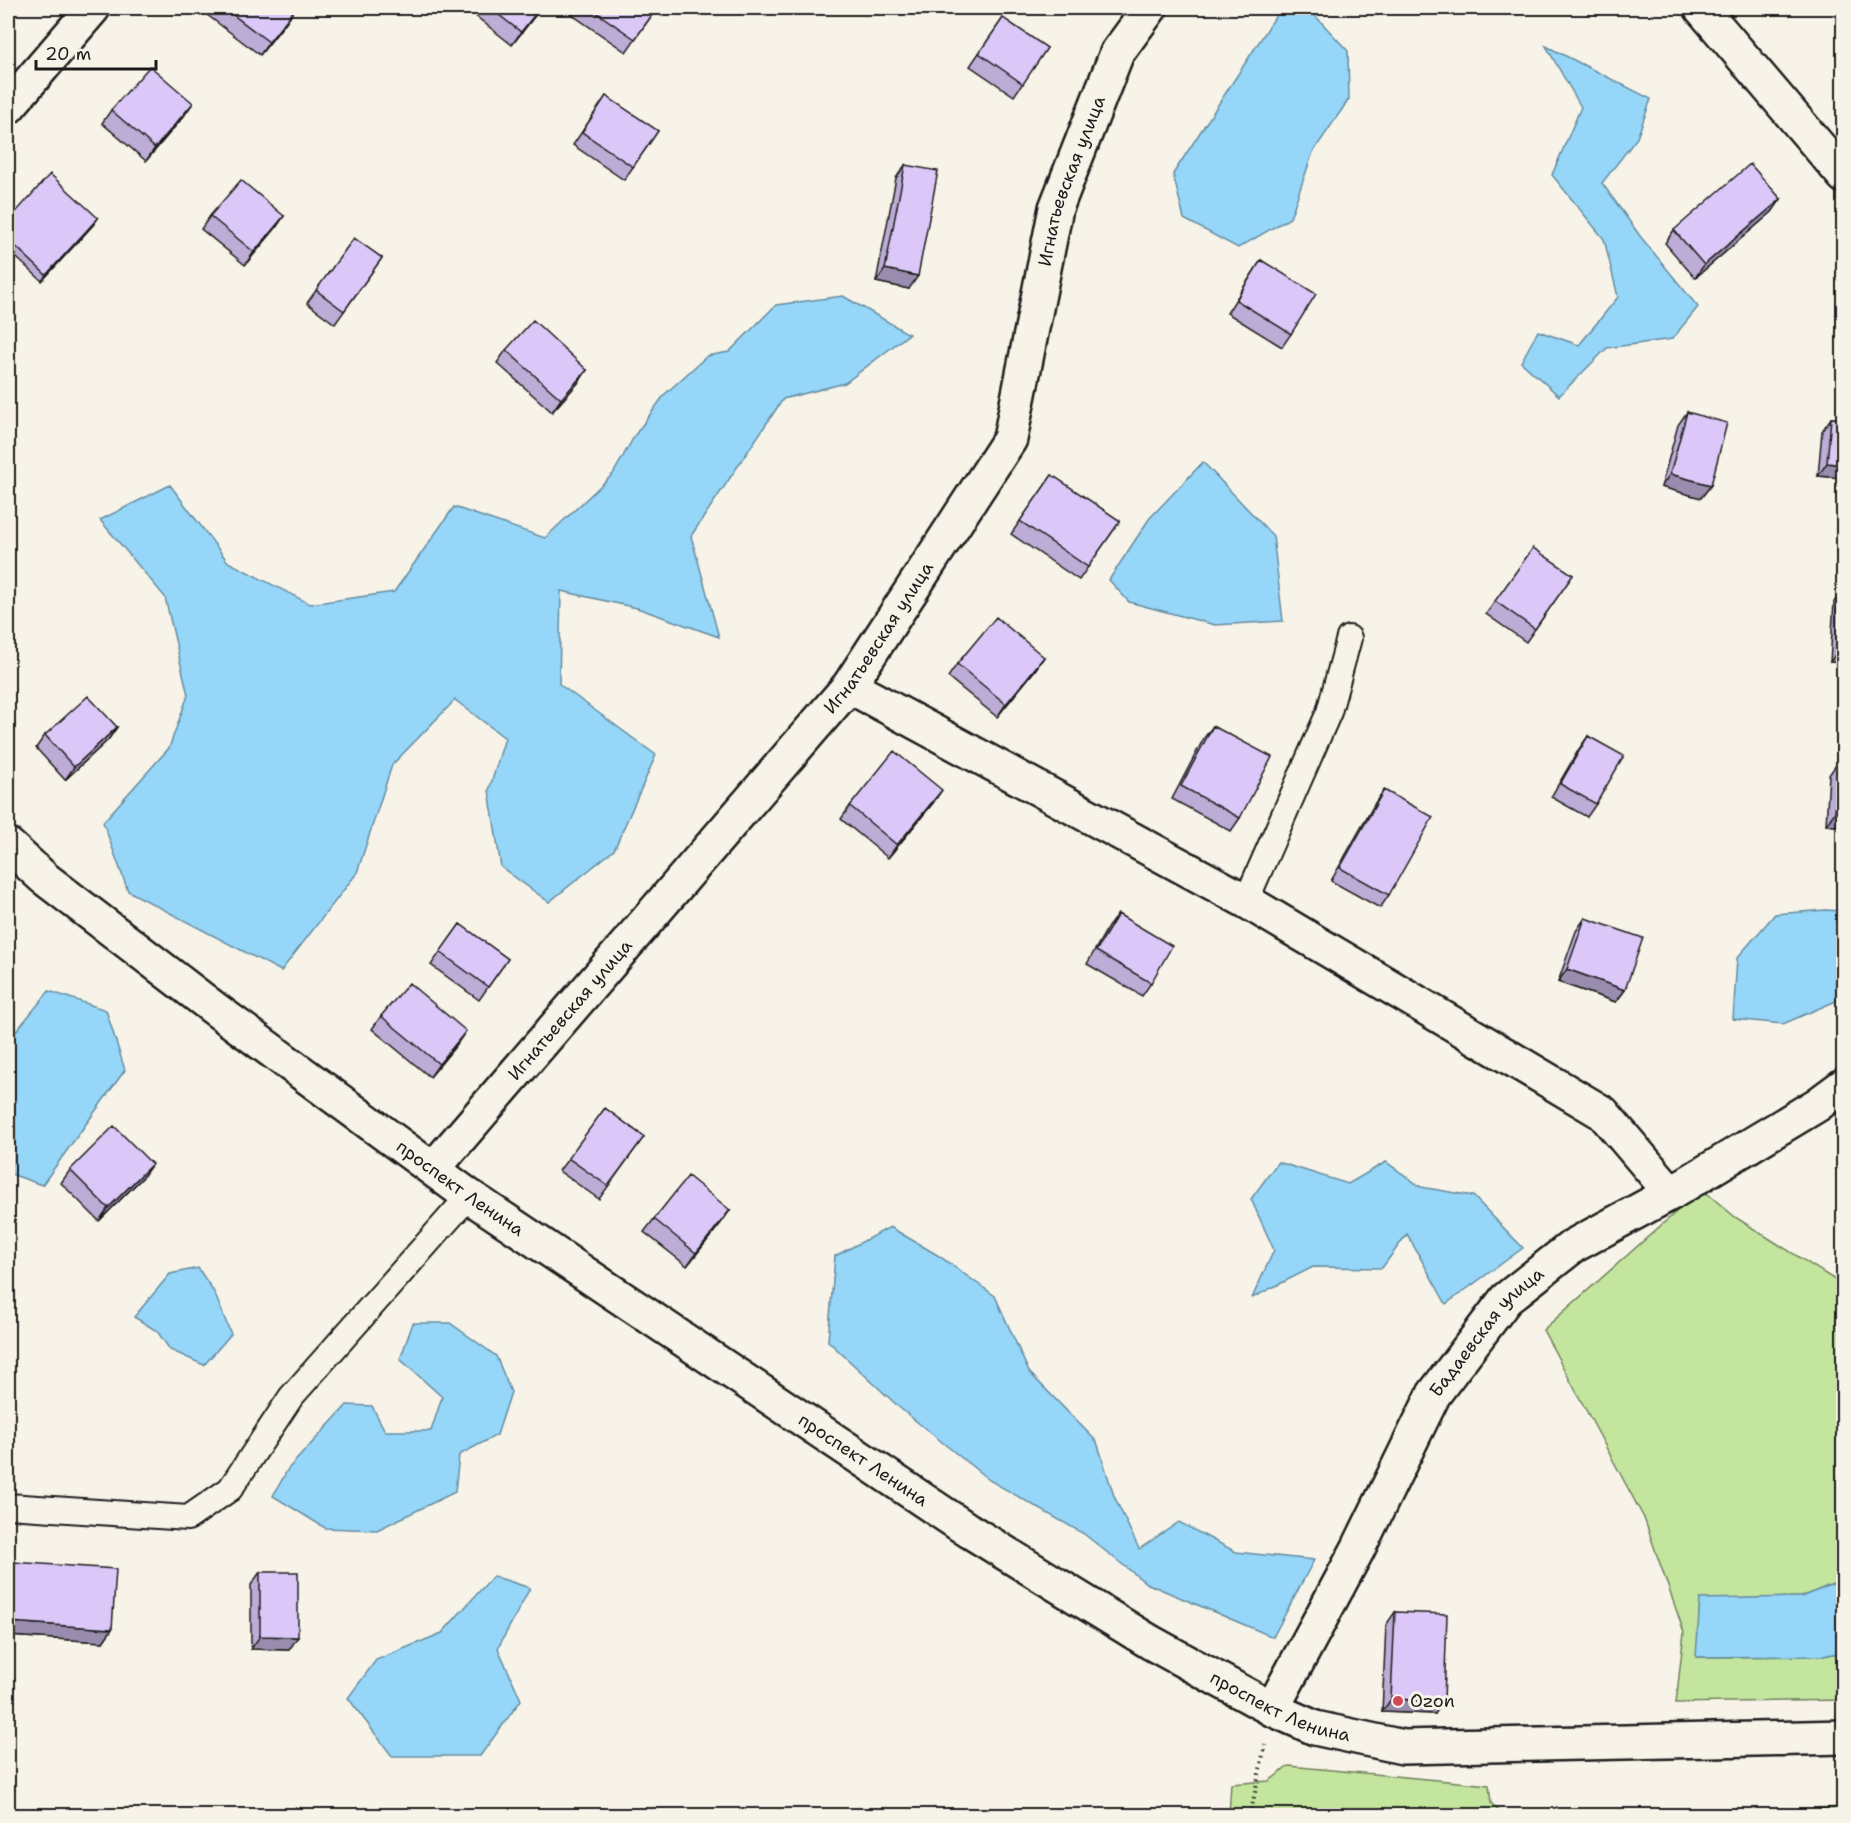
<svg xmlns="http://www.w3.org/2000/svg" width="1851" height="1823" font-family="'Shantell Sans',sans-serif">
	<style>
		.green { fill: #c4e59e; stroke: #70805d; stroke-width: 1.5 }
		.water { fill: #96d6f8; stroke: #658ca0; stroke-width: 1.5 }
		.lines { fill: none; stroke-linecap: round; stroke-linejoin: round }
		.service-casing { stroke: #1c1c1c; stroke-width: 28 }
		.minor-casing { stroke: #1c1c1c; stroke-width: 38 }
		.path { stroke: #1c1c1c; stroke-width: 4; stroke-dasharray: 1.5 4.5; stroke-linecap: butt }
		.service { stroke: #f7f3e8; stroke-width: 24 }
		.minor { stroke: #f7f3e8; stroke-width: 33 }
		.wall { fill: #bcacd6; stroke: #1c1c1c; stroke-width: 1.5 }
		.shaded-wall { fill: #998cae; stroke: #1c1c1c; stroke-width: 1.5 }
		.building { fill: #dbc8f9; stroke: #1c1c1c; stroke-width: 1.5 }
		.poi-dot { fill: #d1495b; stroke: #f7f3e8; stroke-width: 2 }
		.labels { text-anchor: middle; stroke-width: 6; stroke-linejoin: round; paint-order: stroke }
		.street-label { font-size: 18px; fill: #1c1c1c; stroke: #f7f3e8 }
		.poi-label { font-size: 18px; fill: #1c1c1c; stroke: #f7f3e8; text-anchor: start }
	</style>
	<rect width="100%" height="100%" fill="#f7f3e8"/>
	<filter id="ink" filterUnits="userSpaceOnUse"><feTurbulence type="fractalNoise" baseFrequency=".0167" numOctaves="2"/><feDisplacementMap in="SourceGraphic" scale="12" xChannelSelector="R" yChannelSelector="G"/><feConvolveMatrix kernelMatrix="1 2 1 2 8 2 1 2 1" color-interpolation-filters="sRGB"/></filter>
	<g filter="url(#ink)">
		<path class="green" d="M 1702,1189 L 1735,1217 L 1843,1285 L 1843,1580 L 1801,1597 L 1700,1600 L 1697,1657 L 1823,1656 L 1843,1652 L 1843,1700 L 1676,1703 L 1684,1632 L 1644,1518 L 1543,1330 Z
			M 1289,1766 L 1489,1785 L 1491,1803 L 1503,1815 L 1229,1815 L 1231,1784 L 1269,1781 Z
			M 1843,1807 L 1843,1815 L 1697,1815 Z"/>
		<path class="water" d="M 1281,8 L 1308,8 L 1348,51 L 1349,99 L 1313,152 L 1290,218 L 1238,248 L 1184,219 L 1173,174 Z
			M 1546,46 L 1651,99 L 1637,138 L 1602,183 L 1640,236 L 1698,307 L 1672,339 L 1607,348 L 1559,396 L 1521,362 L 1538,331 L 1579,345 L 1618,297 L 1604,239 L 1552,175 L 1581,107 Z
			M 843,296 L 909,334 L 845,383 L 783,399 L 691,536 L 719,637 L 637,608 L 561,591 L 559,684 L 656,755 L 614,850 L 549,902 L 501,867 L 489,790 L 505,738 L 455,700 L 392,765 L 357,873 L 281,971 L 128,891 L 103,822 L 169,748 L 188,695 L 165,597 L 100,520 L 170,485 L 228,562 L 310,604 L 394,592 L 454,507 L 545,538 L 613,474 L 635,435 L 665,394 L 707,356 L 729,352 L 776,305 Z
			M 1203,462 L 1273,536 L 1283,621 L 1215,625 L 1129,602 L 1109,580 L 1149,519 Z
			M 1826,910 L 1843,911 L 1843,998 L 1783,1024 L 1733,1019 L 1737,958 L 1775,914 Z
			M 49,991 L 106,1010 L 125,1070 L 42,1185 L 8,1173 L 8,1041 Z
			M 1278,1162 L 1348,1184 L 1386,1162 L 1421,1187 L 1473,1196 L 1523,1248 L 1446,1304 L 1407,1234 L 1382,1268 L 1313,1267 L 1252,1298 L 1274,1250 L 1251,1199 Z
			M 890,1227 L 939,1256 L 995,1296 L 1029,1372 L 1097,1442 L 1114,1496 L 1139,1549 L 1179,1522 L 1236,1552 L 1314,1560 L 1273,1637 L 1146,1583 L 1084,1534 L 989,1480 L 901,1409 L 828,1341 L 835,1256 Z
			M 198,1268 L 214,1292 L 231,1334 L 204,1365 L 170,1350 L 157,1331 L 134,1317 L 170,1274 Z
			M 413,1323 L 450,1323 L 496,1356 L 511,1392 L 497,1435 L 459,1455 L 455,1492 L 377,1530 L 325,1528 L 273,1496 L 288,1469 L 347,1405 L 372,1406 L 385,1431 L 431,1431 L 442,1397 L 400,1359 Z
			M 493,1576 L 530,1588 L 498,1648 L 521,1700 L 480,1756 L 392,1756 L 348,1698 L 376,1660 L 442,1633 Z
			M 1843,1580 L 1843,1652 L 1823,1656 L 1696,1657 L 1700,1599 L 1801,1597 Z"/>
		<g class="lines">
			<defs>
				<path id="service" d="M 1246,901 L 1329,712 L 1349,638
					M 8,1506 L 188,1518 L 230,1489 L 291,1397 L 469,1196"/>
				<g id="minor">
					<path d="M 1701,8 L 1844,176"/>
					<path d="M 8,107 L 93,8"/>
					<path d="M 849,686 L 1246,901 L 1603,1113 L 1671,1193"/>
					<path id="s1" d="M 8,845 L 44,878 L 215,1009 L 469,1196 L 968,1530 L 1150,1642 L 1272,1709 L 1315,1728 L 1403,1747 L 1844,1737"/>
					<path id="s2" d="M 433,1169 L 849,686 L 1010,439 L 1056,208 L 1117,53 L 1150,8"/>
					<path id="s3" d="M 1272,1709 L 1358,1549 L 1434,1394 L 1506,1299 L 1573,1246 L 1671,1193 L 1817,1105 L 1844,1085"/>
				</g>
			</defs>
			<use href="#service" class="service-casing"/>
			<use href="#minor" class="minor-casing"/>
			<path class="path" d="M 1250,1816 L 1265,1745"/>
			<use href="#service" class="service"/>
			<use href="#minor" class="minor"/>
		</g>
		<path class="wall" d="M 198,8 L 293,8 L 286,22 L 260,55 Z
			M 469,8 L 541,8 L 512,45 L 468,10 Z
			M 576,8 L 657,8 L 626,52 L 571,14 Z
			M 1003,18 L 1047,48 L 1014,96 L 970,66 Z
			M 606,96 L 658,131 L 624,180 L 573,145 Z
			M 111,110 L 184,116 L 146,161 L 102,123 Z
			M 905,165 L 909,289 L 876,282 L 896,178 Z
			M 1781,199 L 1772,212 L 1695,278 L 1665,243 L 1674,230 Z
			M 210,216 L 284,216 L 275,229 L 245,265 L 201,229 Z
			M 98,218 L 93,225 L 42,281 L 8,250 L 8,221 Z
			M 354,238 L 382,258 L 335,324 L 307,303 Z
			M 1261,260 L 1291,334 L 1282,347 L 1227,313 Z
			M 506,350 L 587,370 L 578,383 L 552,412 L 497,363 Z
			M 1687,412 L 1711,485 L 1701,498 L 1661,487 L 1678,425 Z
			M 1831,418 L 1844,419 L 1844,478 L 1818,476 L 1822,431 Z
			M 1052,475 L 1120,521 L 1079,580 L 1011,534 Z
			M 1533,548 L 1573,575 L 1526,642 L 1486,614 Z
			M 1843,589 L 1844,663 L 1830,662 L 1834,602 Z
			M 1044,657 L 1035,670 L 997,717 L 948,677 L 957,664 Z
			M 1213,726 L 1240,818 L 1231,831 L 1172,799 L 1204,738 Z
			M 117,727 L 108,740 L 65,780 L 36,748 L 45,735 Z
			M 1588,736 L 1596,804 L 1587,817 L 1551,797 L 1579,749 Z
			M 1838,762 L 1844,827 L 1826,825 L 1829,775 Z
			M 1384,790 L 1389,895 L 1380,908 L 1331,881 L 1375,803 Z
			M 933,803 L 888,858 L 841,819 L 850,806 Z
			M 1118,914 L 1151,983 L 1142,996 L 1087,964 L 1108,927 Z
			M 1585,918 L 1625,990 L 1616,1002 L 1558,982 L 1576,931 Z
			M 460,924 L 508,959 L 479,1000 L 431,965 Z
			M 381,1016 L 457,1044 L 430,1077 L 372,1029 Z
			M 605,1108 L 644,1137 L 599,1199 L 559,1171 Z
			M 70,1170 L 143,1177 L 99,1221 L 61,1183 Z
			M 730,1210 L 721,1223 L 687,1266 L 644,1232 L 654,1219 Z
			M 12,1562 L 112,1629 L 103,1642 L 8,1636 L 8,1569 Z
			M 260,1572 L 289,1650 L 251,1649 L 251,1585 Z
			M 1395,1612 L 1435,1714 L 1382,1712 L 1386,1625 Z"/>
		<path class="shaded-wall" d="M 540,8 L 541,8 L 512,45 L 521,32 Z
			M 295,9 L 286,22 L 260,55 L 269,42 Z
			M 193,103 L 184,116 L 146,161 L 155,148 Z
			M 1781,199 L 1772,212 L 1695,278 L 1704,265 Z
			M 284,216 L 275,229 L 245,265 L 254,252 Z
			M 98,218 L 93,225 L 42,281 L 46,275 Z
			M 885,269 L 918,276 L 909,289 L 876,282 Z
			M 587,370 L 578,383 L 552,412 L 561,399 Z
			M 1827,463 L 1844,465 L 1844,478 L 1818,476 Z
			M 1670,474 L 1711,485 L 1701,498 L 1661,487 Z
			M 1839,649 L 1844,650 L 1844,663 L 1830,662 Z
			M 1044,657 L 1035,670 L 997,717 L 1006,704 Z
			M 117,727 L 108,740 L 65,780 L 74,767 Z
			M 942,790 L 933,803 L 888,858 L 897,845 Z
			M 1835,812 L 1844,813 L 1844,827 L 1826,825 Z
			M 1567,969 L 1625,990 L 1616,1002 L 1558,982 Z
			M 466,1031 L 457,1044 L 430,1077 L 439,1064 Z
			M 152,1164 L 143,1177 L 99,1221 L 108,1208 Z
			M 730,1210 L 721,1223 L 687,1266 L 696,1253 Z
			M 9,1622 L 112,1629 L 103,1642 L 8,1636 L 8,1624 Z
			M 260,1636 L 298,1637 L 289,1650 L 251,1649 Z
			M 1391,1699 L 1444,1701 L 1435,1714 L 1382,1712 Z"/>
		<path class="building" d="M 224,8 L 293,8 L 295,9 L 269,42 Z
			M 490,8 L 540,8 L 521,32 Z
			M 590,8 L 657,8 L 635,39 Z
			M 1003,18 L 1047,48 L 1023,84 L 979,53 Z
			M 150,66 L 193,103 L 155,148 L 111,110 Z
			M 606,96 L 658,131 L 633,167 L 582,132 Z
			M 1750,164 L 1781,199 L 1704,265 L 1674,230 Z
			M 905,165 L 938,171 L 918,276 L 885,269 Z
			M 50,174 L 98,218 L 46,275 L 8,239 L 8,221 Z
			M 241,180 L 284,216 L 254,252 L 210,216 Z
			M 354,238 L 382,258 L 344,311 L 316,290 Z
			M 1261,260 L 1316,294 L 1291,334 L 1236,300 Z
			M 533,320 L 587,370 L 561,399 L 506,350 Z
			M 1687,412 L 1727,423 L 1711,485 L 1670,474 Z
			M 1831,418 L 1844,419 L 1844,465 L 1827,463 Z
			M 1052,475 L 1120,521 L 1088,567 L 1020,521 Z
			M 1533,548 L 1573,575 L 1535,629 L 1495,601 Z
			M 1843,589 L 1844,589 L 1844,650 L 1839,649 Z
			M 996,617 L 1044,657 L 1006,704 L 957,664 Z
			M 88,696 L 117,727 L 74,767 L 45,735 Z
			M 1213,726 L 1272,757 L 1240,818 L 1181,786 Z
			M 1588,736 L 1624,756 L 1596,804 L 1560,784 Z
			M 894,751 L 942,790 L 897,845 L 850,806 Z
			M 1838,762 L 1844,762 L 1844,813 L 1835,812 Z
			M 1384,790 L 1433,817 L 1389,895 L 1340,868 Z
			M 1118,914 L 1172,946 L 1151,983 L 1096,951 Z
			M 1585,918 L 1643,938 L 1625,990 L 1567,969 Z
			M 460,924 L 508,959 L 488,987 L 440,952 Z
			M 409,983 L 466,1031 L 439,1064 L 381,1016 Z
			M 605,1108 L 644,1137 L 608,1186 L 568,1158 Z
			M 114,1126 L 152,1164 L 108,1208 L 70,1170 Z
			M 688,1176 L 730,1210 L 696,1253 L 654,1219 Z
			M 12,1562 L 116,1569 L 112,1629 L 9,1622 Z
			M 260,1572 L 298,1572 L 298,1637 L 260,1636 Z
			M 1395,1612 L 1447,1614 L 1444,1701 L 1391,1699 Z"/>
	</g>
	<circle class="poi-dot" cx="1398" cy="1701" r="6"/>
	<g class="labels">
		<g class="street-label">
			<text dy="6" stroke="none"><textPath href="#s2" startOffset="1198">Игнатьевская улица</textPath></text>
			<text dy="6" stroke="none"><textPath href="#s2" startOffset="694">Игнатьевская улица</textPath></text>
			<text dy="6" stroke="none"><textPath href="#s2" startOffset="210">Игнатьевская улица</textPath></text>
			<text dy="6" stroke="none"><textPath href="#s1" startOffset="568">проспект Ленина</textPath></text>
			<text dy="6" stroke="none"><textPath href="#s3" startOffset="436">Бадаевская улица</textPath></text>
			<text dy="6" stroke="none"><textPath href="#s1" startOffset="1054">проспект Ленина</textPath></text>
			<text dy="6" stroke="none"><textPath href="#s1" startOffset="1540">проспект Ленина</textPath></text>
		</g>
		<g class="poi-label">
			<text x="1410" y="1707">Ozon</text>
		</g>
	</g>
	<rect width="1851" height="1823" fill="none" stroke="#f7f3e8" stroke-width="30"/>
	<rect x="15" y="15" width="1821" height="1793" fill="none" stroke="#1c1c1c" stroke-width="2" filter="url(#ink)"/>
	<path d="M36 60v9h120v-9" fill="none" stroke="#1c1c1c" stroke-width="3"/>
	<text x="45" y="60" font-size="18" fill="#1c1c1c" stroke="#f7f3e8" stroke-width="4.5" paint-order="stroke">20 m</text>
</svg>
